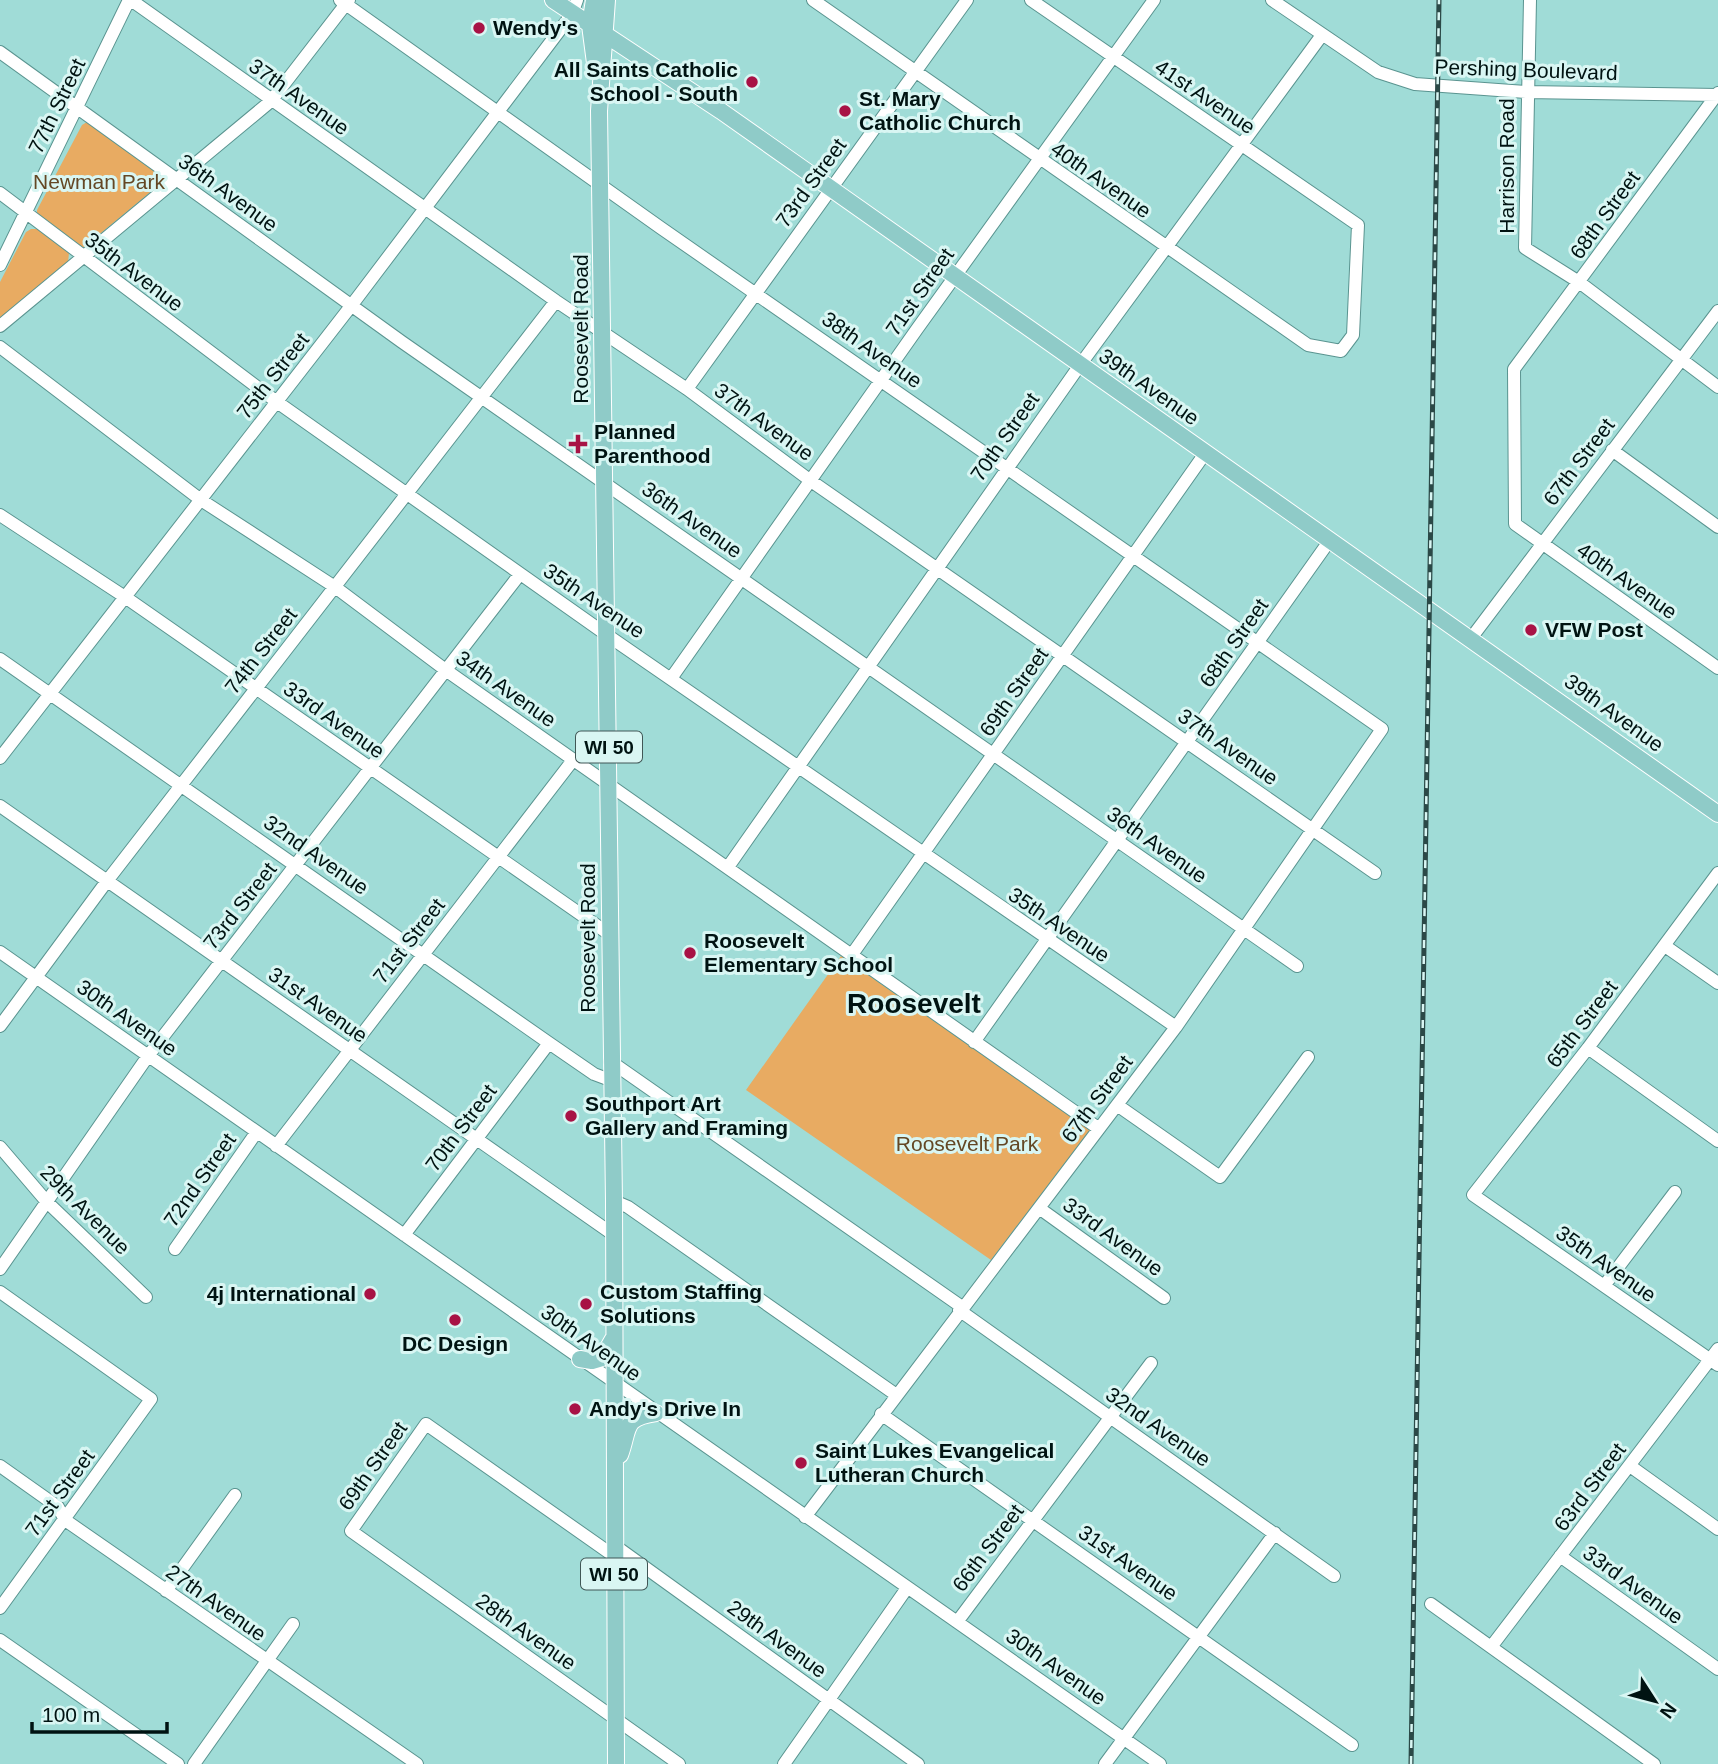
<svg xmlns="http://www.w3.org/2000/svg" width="1718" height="1764" font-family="Helvetica,sans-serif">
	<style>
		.green { fill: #e8ab62 }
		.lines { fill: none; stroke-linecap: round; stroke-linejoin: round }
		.minor-casing { stroke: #5a9490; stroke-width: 14 }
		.major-casing { stroke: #fff; stroke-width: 18 }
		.minor { stroke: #fff; stroke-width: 12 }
		.major { stroke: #8fcbc8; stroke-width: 16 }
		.rail-casing { stroke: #2b4947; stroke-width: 5 }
		.rail { stroke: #d9f6f3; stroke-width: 2.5; stroke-dasharray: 8; stroke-linecap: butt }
		.poi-dot { fill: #a81245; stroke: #d9f6f3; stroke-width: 2.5 }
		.labels { text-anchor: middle; stroke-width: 6; stroke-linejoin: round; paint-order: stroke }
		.shield { fill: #d9f6f3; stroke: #415756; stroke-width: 2 }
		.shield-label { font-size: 19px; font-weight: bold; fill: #001312 }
		.poi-label { font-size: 21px; font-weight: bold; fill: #001312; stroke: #d9f6f3; text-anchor: start }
		.street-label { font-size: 21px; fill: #001312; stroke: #d9f6f3 }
		.park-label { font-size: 21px; fill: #644724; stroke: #d9f6f3 }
		.district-label { font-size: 28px; font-weight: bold; fill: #001312; stroke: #d9f6f3 }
	</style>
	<rect width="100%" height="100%" fill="#a0dcd7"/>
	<path class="green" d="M 87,122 L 164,177 L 159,185 L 83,248 L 37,214 L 37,210 L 82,125 Z
		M 31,229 L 38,229 L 69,253 L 68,263 L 0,321 L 0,282 L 26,232 Z
		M 841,956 L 1090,1130 L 991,1260 L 746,1090 Z"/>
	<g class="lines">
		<defs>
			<path id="minor" d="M 131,0 L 556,301 L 687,389 L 811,481 L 1375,873
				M 340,0 L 661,228 L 1382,729 L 1176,1027 L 805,1517
				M 813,0 L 1308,345 L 1341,351 L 1353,335 L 1358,225 L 1031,0
				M 1272,0 L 1378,72 L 1415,84 L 1526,92 L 1718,95
				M 1530,0 L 1525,248 L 1579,282 L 1718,387
				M 0,52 L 402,342 L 1297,966
				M 1718,93 L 1514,369 L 1515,524 L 1718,668
				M 0,193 L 277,402 L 607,635 L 1176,1027
				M 0,265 L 129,0
				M 0,326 L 271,101 L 349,0
				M 0,347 L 201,500 L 335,587 L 447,671 L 1098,1128
				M 687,389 L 967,0
				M 1612,450 L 1718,527
				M 0,515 L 125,597 L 609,934
				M 1472,637 L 1718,311
				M 0,659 L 549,1043 L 594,1074 L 610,1080
				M 672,677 L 917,329 L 1154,0
				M 0,758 L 351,306 L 572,14 L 577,0
				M 0,806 L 614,1235
				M 728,867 L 1080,365 L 1322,35
				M 1718,873 L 1588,1048 L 1473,1195 L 1718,1365
				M 1665,946 L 1718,983
				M 0,952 L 1160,1764
				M 853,953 L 1206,452
				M 0,1026 L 107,881 L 556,301
				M 974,1042 L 1330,540
				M 1588,1048 L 1718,1141
				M 610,1061 L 962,1307
				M 1117,1105 L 1220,1177 L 1308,1057
				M 276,1146 L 573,760
				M 0,1147 L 47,1202 L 146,1297
				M 614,1201 L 628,1207 L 895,1394
				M 1039,1208 L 1164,1298
				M 404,1235 L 549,1043
				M 175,1249 L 256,1133
				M 0,1269 L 148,1056 L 520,574
				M 1604,1286 L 1675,1192
				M 0,1292 L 151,1399 L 0,1608
				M 959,1310 L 1334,1576
				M 881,1414 L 1352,1745
				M 0,1466 L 58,1507 L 65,1520 L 417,1764
				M 1630,1466 L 1718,1529
				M 614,1545 L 918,1764
				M 614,1556 L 426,1424 L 351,1531 L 679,1764
				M 1560,1556 L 1718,1669
				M 166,1591 L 235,1495
				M 1431,1604 L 1654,1764
				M 957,1622 L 1151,1363
				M 0,1640 L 178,1764
				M 1491,1647 L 1718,1349
				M 194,1764 L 293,1624
				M 784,1764 L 907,1588
				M 1105,1764 L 1275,1533"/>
			<path id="major" d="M 553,0 L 721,111 L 1718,814
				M 594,0 L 590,25 L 595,63
				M 607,0 L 599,111 L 614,1201 L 616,1764
				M 580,1359 L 592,1361 L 602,1358 L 613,1339
				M 620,1455 C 630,1428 622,1418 656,1413"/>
		</defs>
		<use href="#minor" class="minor-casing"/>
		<use href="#major" class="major-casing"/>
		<use href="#minor" class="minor"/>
		<use href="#major" class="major"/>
		<defs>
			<path id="rail" d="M 1411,1764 L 1439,0"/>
		</defs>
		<use href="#rail" class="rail-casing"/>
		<use href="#rail" class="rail"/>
	</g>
	<g class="poi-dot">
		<circle cx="479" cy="28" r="7"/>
		<circle cx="752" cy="82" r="7"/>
		<circle cx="845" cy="111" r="7"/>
		<path d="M574.5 433.5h7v7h7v7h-7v7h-7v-7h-7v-7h7z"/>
		<circle cx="1531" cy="630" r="7"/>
		<circle cx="690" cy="953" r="7"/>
		<circle cx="571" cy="1116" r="7"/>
		<circle cx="370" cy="1294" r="7"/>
		<circle cx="586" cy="1304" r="7"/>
		<circle cx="455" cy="1320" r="7"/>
		<circle cx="575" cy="1409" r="7"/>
		<circle cx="801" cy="1463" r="7"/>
	</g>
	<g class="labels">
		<g class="shield">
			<rect x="576" y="731.5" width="66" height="31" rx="5"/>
			<rect x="581" y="1558.5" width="66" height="31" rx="5"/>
		</g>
		<g class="shield-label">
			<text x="609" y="754">WI 50</text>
			<text x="614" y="1581">WI 50</text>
		</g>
		<g class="poi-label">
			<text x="493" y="35">Wendy's</text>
			<text x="738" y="77" text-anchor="end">All Saints Catholic<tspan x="738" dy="24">School - South</tspan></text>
			<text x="859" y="106">St. Mary<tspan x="859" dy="24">Catholic Church</tspan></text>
			<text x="594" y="439">Planned<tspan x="594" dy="24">Parenthood</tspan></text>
			<text x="1545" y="637">VFW Post</text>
			<text x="704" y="948">Roosevelt<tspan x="704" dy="24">Elementary School</tspan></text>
			<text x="585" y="1111">Southport Art<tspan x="585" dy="24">Gallery and Framing</tspan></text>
			<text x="600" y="1299">Custom Staffing<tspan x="600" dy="24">Solutions</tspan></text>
			<text x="356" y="1301" text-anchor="end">4j International</text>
			<text x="455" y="1351" text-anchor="middle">DC Design</text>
			<text x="589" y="1416">Andy's Drive In</text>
			<text x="815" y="1458">Saint Lukes Evangelical<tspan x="815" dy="24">Lutheran Church</tspan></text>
		</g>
		<g class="street-label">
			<text transform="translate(1526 70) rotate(2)" y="7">Pershing Boulevard</text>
			<text transform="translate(299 97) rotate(35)" y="7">37th Avenue</text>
			<text transform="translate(1205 97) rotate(34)" y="7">41st Avenue</text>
			<text transform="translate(57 106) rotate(-64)" y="7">77th Street</text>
			<text transform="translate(1507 166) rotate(-90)" y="7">Harrison Road</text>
			<text transform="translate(1101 180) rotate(35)" y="7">40th Avenue</text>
			<text transform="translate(811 183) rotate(-54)" y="7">73rd Street</text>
			<text transform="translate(228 193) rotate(36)" y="7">36th Avenue</text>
			<text transform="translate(1605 215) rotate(-54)" y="7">68th Street</text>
			<text transform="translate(134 272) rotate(37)" y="7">35th Avenue</text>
			<text transform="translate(920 292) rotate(-55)" y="7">71st Street</text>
			<text transform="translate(581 329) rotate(-90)" y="7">Roosevelt Road</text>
			<text transform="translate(872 350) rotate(35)" y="7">38th Avenue</text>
			<text transform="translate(273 376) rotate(-52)" y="7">75th Street</text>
			<text transform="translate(1149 387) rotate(35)" y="7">39th Avenue</text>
			<text transform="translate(764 422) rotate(36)" y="7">37th Avenue</text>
			<text transform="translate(1005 437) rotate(-55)" y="7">70th Street</text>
			<text transform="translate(1579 462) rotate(-53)" y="7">67th Street</text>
			<text transform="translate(692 520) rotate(35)" y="7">36th Avenue</text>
			<text transform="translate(1627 581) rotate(35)" y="7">40th Avenue</text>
			<text transform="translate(594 601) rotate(34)" y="7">35th Avenue</text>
			<text transform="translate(1234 643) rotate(-55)" y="7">68th Street</text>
			<text transform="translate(261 651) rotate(-52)" y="7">74th Street</text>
			<text transform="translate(506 689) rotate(35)" y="7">34th Avenue</text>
			<text transform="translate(1014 692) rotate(-55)" y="7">69th Street</text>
			<text transform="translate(1614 713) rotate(36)" y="7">39th Avenue</text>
			<text transform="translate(334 720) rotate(35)" y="7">33rd Avenue</text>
			<text transform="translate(1228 747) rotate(35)" y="7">37th Avenue</text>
			<text transform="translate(1157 845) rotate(35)" y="7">36th Avenue</text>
			<text transform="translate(316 855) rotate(35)" y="7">32nd Avenue</text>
			<text transform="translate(240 906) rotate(-52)" y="7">73rd Street</text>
			<text transform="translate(1059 925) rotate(34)" y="7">35th Avenue</text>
			<text transform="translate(588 938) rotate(-90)" y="7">Roosevelt Road</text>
			<text transform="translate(409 941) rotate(-52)" y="7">71st Street</text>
			<text transform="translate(318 1005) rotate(35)" y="7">31st Avenue</text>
			<text transform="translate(127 1018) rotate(35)" y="7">30th Avenue</text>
			<text transform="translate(1582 1024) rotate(-53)" y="7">65th Street</text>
			<text transform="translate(1097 1099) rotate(-53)" y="7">67th Street</text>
			<text transform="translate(461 1128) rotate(-53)" y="7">70th Street</text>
			<text transform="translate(200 1180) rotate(-55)" y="7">72nd Street</text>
			<text transform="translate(85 1210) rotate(45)" y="7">29th Avenue</text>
			<text transform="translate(1113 1237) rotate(36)" y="7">33rd Avenue</text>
			<text transform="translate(1606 1264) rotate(35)" y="7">35th Avenue</text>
			<text transform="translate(591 1343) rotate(35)" y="7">30th Avenue</text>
			<text transform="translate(1158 1427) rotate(35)" y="7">32nd Avenue</text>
			<text transform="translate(373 1466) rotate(-55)" y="7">69th Street</text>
			<text transform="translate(1590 1487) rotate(-53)" y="7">63rd Street</text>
			<text transform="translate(60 1493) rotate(-54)" y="7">71st Street</text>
			<text transform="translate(988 1548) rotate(-53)" y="7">66th Street</text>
			<text transform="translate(1128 1563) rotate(35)" y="7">31st Avenue</text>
			<text transform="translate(1633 1585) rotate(36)" y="7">33rd Avenue</text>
			<text transform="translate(216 1603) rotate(35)" y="7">27th Avenue</text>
			<text transform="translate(526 1632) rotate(35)" y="7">28th Avenue</text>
			<text transform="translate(777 1639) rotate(36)" y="7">29th Avenue</text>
			<text transform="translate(1056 1667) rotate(35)" y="7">30th Avenue</text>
		</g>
		<g class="park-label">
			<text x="99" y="189">Newman Park</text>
			<text x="967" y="1151">Roosevelt Park</text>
		</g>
		<g class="district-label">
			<text x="914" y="1013">Roosevelt</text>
		</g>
	</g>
	<g transform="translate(1655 1701) rotate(126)" stroke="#d9f6f3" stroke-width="5" paint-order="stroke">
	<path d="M0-5L12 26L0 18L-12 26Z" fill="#001312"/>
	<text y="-10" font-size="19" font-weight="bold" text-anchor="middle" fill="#001312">N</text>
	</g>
	<path d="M32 1722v10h135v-10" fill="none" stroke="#001312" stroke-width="3.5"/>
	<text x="42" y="1722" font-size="21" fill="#001312" stroke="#d9f6f3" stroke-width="5" paint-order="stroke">100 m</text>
</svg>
